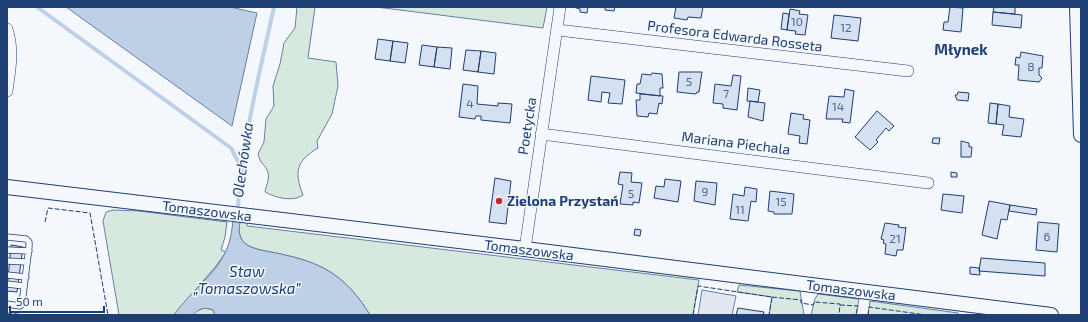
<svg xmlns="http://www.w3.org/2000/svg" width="1088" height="322" font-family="'Exo 2',sans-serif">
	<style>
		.green { fill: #d7e8df; stroke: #687fa3 }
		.parking { fill: #e3e8f0; stroke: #687fa3 }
		.water { fill: #bed0e5; stroke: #687fa3 }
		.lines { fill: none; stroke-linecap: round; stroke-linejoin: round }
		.stream { stroke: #bed0e5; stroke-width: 4 }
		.building { fill: #d5e0f0; stroke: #1d3f73 }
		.service-casing { stroke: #1d3f73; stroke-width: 7 }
		.minor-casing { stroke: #1d3f73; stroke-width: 12 }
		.tertiary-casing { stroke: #1d3f73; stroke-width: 16 }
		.service { stroke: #f4f7fb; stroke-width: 5.5 }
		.minor { stroke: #f4f7fb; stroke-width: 11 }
		.tertiary { stroke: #f4f7fb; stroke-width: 14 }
		.fence { stroke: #1d3f73; stroke-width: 1; stroke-dasharray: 5 2; stroke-linecap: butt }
		.poi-dot { fill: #c62828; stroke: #f4f7fb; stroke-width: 1.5 }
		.labels { text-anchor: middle; stroke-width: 3; stroke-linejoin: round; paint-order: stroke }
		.number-label { font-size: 12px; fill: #4b6792 }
		.street-label { font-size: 14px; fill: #1d3f73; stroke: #f4f7fb }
		.poi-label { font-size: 14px; font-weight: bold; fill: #1d3f73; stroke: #f4f7fb; text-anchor: start }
		.neighbourhood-label { font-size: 15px; font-weight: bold; fill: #1d3f73; stroke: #f4f7fb }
		.water-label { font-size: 15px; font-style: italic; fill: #1d3f73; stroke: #f4f7fb }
	</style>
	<rect width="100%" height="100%" fill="#f4f7fb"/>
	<path class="green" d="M 297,7 L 315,7 L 308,58 L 336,62 L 338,86 L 332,114 L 317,141 L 318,148 C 296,161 294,172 303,195 C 293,202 276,198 265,192 C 266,185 271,177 267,170 C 263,162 261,165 258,154 L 264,142 L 266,119 L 274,106 L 273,86 L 280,64 L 284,43 L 295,28 Z
		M 376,7 L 547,7 L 543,28 Z
		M 113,210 L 139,211 L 227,222 L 225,237 L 221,250 L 226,252 L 216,266 L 174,315 L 119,315 L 103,221 L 106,212 Z
		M 240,222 L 247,223 L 247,226 L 699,280 L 693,315 L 370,315 C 348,279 326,264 285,255 C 274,252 259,251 249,246 C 239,241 238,231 240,222 Z
		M 739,285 L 800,291 L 804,315 L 769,315 L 772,297 L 737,292 Z
		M 818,294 L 859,299 L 856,315 L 811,315 L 815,299 Z
		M 870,301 L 958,313 L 959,315 L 868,315 Z
		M 205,308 L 213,310 L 215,315 L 193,315 L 196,311 Z"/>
	<path class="parking" d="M 702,290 L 736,296 L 732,315 L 698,315 Z"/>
	<path class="water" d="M 66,7 L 230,7 L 257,13 L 232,126 Z
		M 233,221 L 240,222 C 238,231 239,241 249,246 C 259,251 274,252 285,255 C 326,264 348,279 370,315 L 215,315 L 213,310 C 205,307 199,308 193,315 L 174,315 C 190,291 218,274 228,246 C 231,238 232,229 233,221 Z"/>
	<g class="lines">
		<path class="stream" d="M 37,7 L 231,148 L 242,169
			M 237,227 C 239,153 258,80 274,7"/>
	</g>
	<path class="building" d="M 573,7 L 588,7 L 587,13 L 580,12 L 580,9 Z
		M 605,7 L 615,7 L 614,11 L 605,10 Z
		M 676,7 L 703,7 L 701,18 L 688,17 L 687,20 L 674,18 Z
		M 950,7 L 963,8 L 961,32 L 943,30 L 944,22 L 948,22 Z
		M 994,7 L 1015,7 L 1015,14 L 993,12 Z
		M 790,9 L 800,11 L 799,14 L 808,15 L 805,35 L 795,34 L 796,31 L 787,30 Z
		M 993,12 L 1022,15 L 1021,28 L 992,25 Z
		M 783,13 L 789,14 L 787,30 L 781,29 Z
		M 834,15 L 861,18 L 858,41 L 831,38 Z
		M 378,39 L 393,41 L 390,61 L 375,59 Z
		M 393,41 L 408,43 L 405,63 L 390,61 Z
		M 422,45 L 437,47 L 434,67 L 419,65 Z
		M 437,47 L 452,48 L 450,69 L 434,67 Z
		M 466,50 L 481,51 L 478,72 L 463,70 Z
		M 481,51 L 496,53 L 494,74 L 478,72 Z
		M 1021,52 L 1043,56 L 1042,68 L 1039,68 L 1039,75 L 1042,78 L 1039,82 L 1018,80 L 1019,65 L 1015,65 L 1016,57 L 1020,58 Z
		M 679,72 L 702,72 L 699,92 L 697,92 L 696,94 L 677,92 Z
		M 652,73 L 662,74 L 663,88 L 660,88 L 660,96 L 636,93 L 637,84 L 640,84 L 642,74 L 651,75 Z
		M 733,75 L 741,76 L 737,110 L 723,108 L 723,104 L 713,103 L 715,84 L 731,86 Z
		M 591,76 L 625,80 L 622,104 L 608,103 L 610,93 L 602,92 L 601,102 L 588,100 Z
		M 463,84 L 478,86 L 477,104 L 498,106 L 498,103 L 512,104 L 510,123 L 481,120 L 481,116 L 476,116 L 475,119 L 459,117 Z
		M 748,88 L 760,90 L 758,102 L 747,101 Z
		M 845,89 L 854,91 L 850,123 L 842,122 L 843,119 L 826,119 L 829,96 L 844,97 Z
		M 958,92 L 969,93 L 968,101 L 957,100 L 955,95 L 957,95 Z
		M 640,94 L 663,96 L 662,104 L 659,103 L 657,114 L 649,113 L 648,117 L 637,116 L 636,100 L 640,100 Z
		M 750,101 L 765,103 L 763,121 L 748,117 Z
		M 990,103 L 998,104 L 996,124 L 988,123 Z
		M 998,104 L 1010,106 L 1009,117 L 1024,119 L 1021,137 L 1002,135 L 1004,125 L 996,124 Z
		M 877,111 L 894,126 L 889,131 L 886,128 L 876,140 L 878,142 L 870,150 L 855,137 Z
		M 791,113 L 804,115 L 803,119 L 810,120 L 807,144 L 799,143 L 800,136 L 788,134 Z
		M 933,138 L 940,138 L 939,144 L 932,143 Z
		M 961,141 L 969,143 L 969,147 L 972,147 L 971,157 L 961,157 Z
		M 620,172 L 632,173 L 631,182 L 642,183 L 639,203 L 633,202 L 633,205 L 620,204 L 623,185 L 618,184 Z
		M 951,172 L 957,173 L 957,177 L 951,177 Z
		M 495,178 L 511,181 L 506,224 L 489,222 Z
		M 665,179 L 681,181 L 678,202 L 654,198 L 656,186 L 664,187 Z
		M 696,181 L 717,183 L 715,205 L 694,201 Z
		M 745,187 L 757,189 L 756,202 L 751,201 L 748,221 L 730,219 L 733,194 L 744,196 Z
		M 770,191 L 794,194 L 792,214 L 774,214 L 774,212 L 768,211 Z
		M 943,194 L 964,196 L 962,213 L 941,210 Z
		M 989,201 L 1010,205 L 1007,220 L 1001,219 L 997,239 L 982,235 Z
		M 1010,205 L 1037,209 L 1036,215 L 1009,211 Z
		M 1038,222 L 1059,224 L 1057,252 L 1036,250 Z
		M 885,223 L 899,225 L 898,227 L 905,228 L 906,227 L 903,250 L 897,250 L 896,256 L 885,254 L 886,244 L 883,243 L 884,240 L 881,239 Z
		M 635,229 L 641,230 L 640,236 L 634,235 Z
		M 11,245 L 23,247 L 17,292 L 7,291 Z
		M 981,258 L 1045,263 L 1045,276 L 979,271 Z
		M 970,267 L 979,268 L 980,275 L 970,274 Z
		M 738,308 L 764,312 L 763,315 L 736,315 Z"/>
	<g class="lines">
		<defs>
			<path id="service" d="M 7,237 L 26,239 L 29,242 L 29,247 L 22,304 L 20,306 L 7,304
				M 7,250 L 29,251
				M 7,261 L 27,262
				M 7,275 L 26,277
				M 7,284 L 24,286"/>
			<path id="minor" d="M 7,29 C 14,51 10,69 7,91
				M 558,30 L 908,71
				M 541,134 L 928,183
				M 525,249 L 560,7"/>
			<path id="tertiary" d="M 1077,7 L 1081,135
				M 7,187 L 525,249 L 1051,315"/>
		</defs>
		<use href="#service" class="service-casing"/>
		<use href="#minor" class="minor-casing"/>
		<use href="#tertiary" class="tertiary-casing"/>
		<use href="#service" class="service"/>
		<use href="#minor" class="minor"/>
		<use href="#tertiary" class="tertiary"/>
		<path class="fence" d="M 45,222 L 48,208 L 90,213 L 108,315
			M 772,297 L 801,300 L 801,303 L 813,305 L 814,302 L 840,304 L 839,315
			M 840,305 L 858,306 L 856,315
			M 7,313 L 26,315
			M 693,315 L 698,286 L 772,297 L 769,315
			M 868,315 L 869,307 L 926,315"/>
	</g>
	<circle class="poi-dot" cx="499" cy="201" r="4"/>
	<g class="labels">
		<g class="number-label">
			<text x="797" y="26">10</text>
			<text x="846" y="32">12</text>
			<text x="1031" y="71">8</text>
			<text x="689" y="86">5</text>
			<text x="726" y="98">7</text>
			<text x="470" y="108">4</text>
			<text x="838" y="111">14</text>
			<text x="705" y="196">9</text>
			<text x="631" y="198">5</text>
			<text x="781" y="206">15</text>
			<text x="740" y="214">11</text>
			<text x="1047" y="241">6</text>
			<text x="895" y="243">21</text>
		</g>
		<g class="street-label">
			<text transform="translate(735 36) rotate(7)" y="5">Profesora Edwarda Rosseta</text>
			<text transform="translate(527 126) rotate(-81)" y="5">Poetycka</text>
			<text transform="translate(736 143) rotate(7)" y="5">Mariana Piechala</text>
			<text transform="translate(207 211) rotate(7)" y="5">Tomaszowska</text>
			<text transform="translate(529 250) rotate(7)" y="5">Tomaszowska</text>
			<text transform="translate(851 290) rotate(7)" y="5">Tomaszowska</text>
		</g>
		<g class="poi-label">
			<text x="507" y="206">Zielona Przystań</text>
		</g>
		<g class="neighbourhood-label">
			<text x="961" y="55">Młynek</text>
		</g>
		<g class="water-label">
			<text transform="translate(243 160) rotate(-82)" y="5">Olechówka</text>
			<text x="247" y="277">Staw<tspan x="247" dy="17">„Tomaszowska”</tspan></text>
		</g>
	</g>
	<rect width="1088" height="322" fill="none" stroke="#1d3f73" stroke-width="16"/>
	<path d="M10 306v6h94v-6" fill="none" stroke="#1d3f73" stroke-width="2"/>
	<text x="16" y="306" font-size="12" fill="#1d3f73" stroke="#f4f7fb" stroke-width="3" paint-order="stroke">50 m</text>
</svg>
